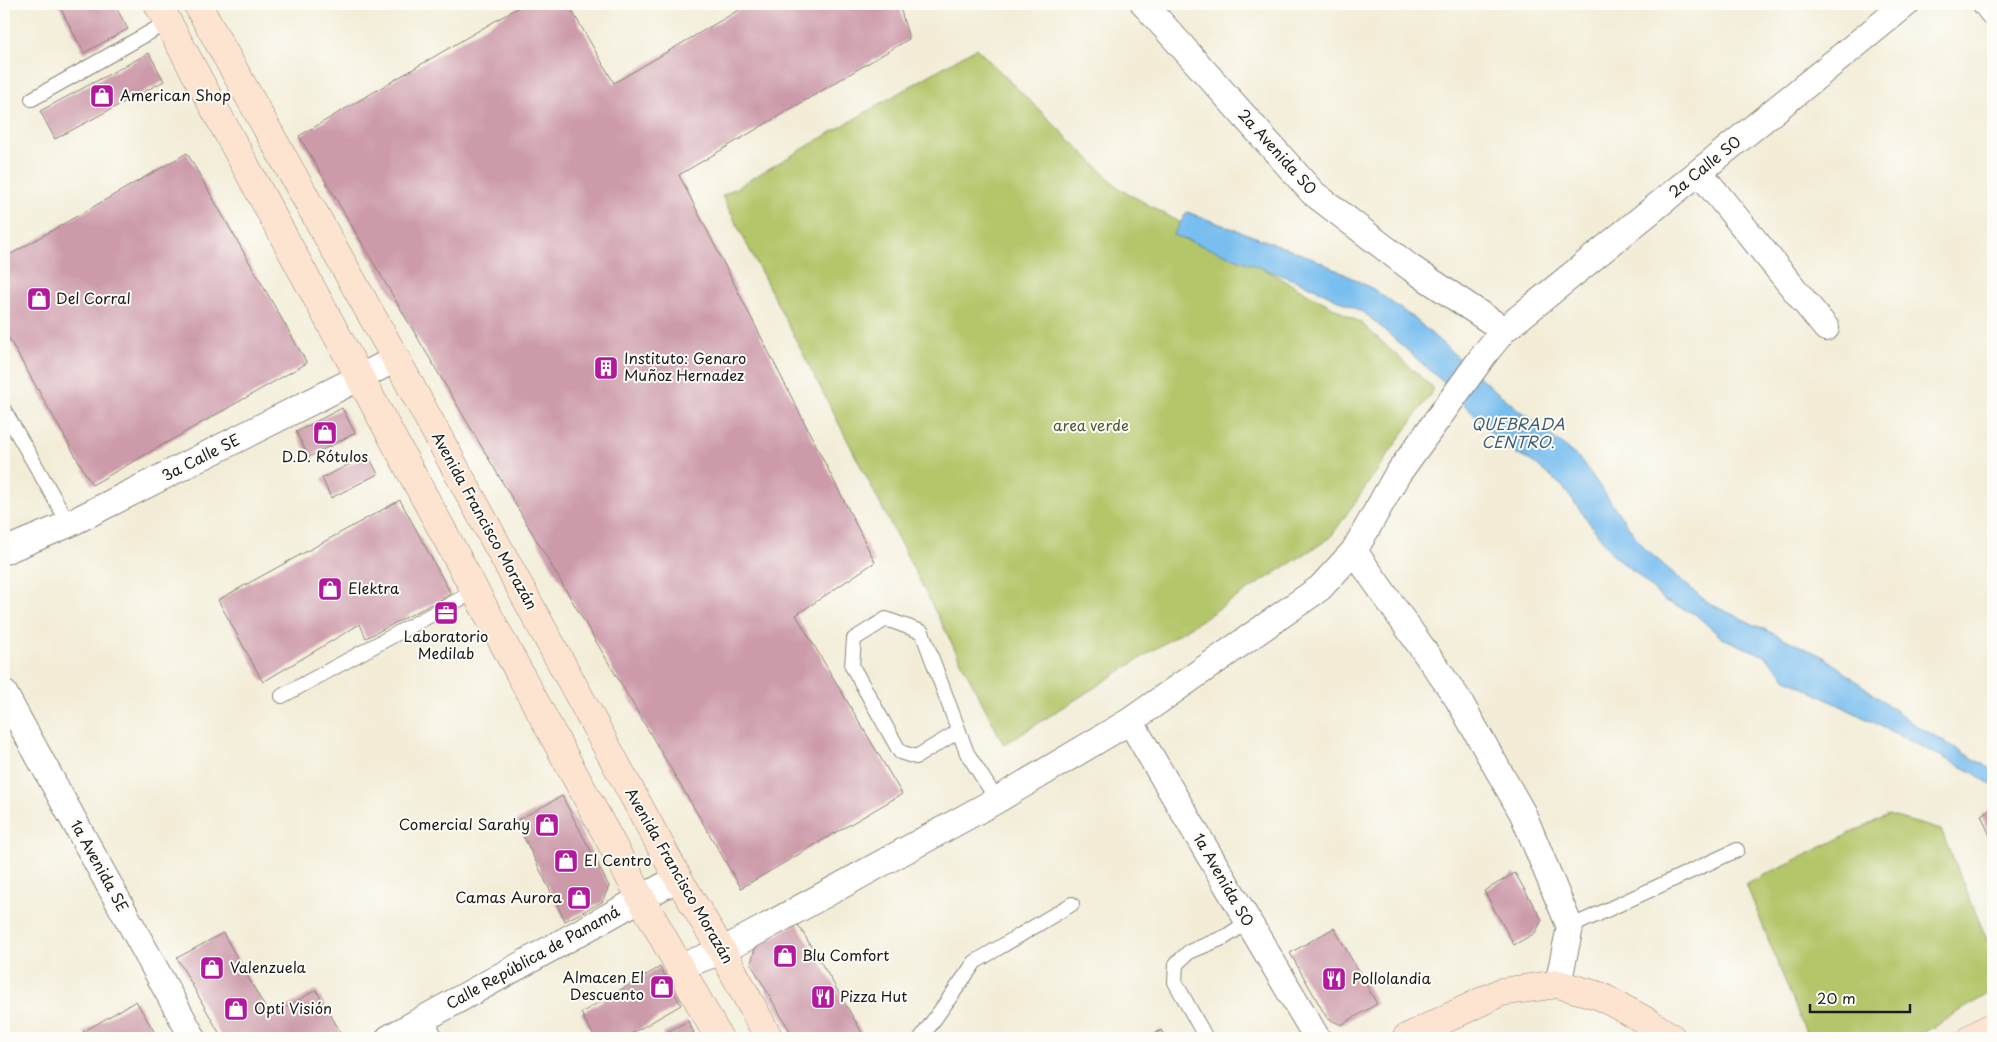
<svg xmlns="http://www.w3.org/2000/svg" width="1997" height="1042" font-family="'Playpen Sans',sans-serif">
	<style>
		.green { fill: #b4c66a; stroke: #687143 }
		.water { fill: #78beef; stroke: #4a6d86 }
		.building { fill: #cc9aa9 }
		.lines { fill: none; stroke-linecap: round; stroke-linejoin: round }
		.service-casing { stroke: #88847a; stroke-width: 16 }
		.minor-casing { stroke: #88847a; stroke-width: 28 }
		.secondary-casing { stroke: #88847a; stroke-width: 29 }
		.service { stroke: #fff; stroke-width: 14 }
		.minor { stroke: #fff; stroke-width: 26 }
		.secondary { stroke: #fde4d0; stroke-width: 28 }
		.labels { text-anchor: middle; stroke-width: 4; stroke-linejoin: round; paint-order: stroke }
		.poi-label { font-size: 15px; fill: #1c1c1c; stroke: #fdfcf7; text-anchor: start }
		.street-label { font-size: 15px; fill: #1c1c1c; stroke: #fdfcf7 }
		.park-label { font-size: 15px; fill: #515837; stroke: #fdfcf7 }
		.water-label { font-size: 16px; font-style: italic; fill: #415d70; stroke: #fdfcf7 }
	</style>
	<rect width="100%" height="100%" fill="#fdfcf7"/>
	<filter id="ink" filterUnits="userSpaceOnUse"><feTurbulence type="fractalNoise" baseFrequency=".02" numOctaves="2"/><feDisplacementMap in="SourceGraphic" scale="10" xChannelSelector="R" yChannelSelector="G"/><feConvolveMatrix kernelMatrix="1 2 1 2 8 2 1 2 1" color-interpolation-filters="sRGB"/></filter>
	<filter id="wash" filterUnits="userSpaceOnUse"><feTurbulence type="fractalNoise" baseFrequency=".0096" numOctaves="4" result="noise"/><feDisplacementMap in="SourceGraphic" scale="20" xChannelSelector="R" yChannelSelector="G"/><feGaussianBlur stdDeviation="1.12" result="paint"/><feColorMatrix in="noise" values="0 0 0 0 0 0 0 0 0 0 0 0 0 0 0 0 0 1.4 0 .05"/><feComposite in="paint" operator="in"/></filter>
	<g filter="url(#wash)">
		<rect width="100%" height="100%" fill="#f3edd8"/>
		<path class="green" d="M 976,48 L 1120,189 L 1361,323 L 1434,389 L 1330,538 L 1004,745 L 722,196 Z
			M 1888,815 L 1941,830 L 1993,954 L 1993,991 L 1915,1038 L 1808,1038 L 1746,884 Z"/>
		<path class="water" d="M 1187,212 L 1313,258 L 1373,289 L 1416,320 L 1492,388 L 1581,460 L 1643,547 L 1708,603 L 1826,658 L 1912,723 L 1993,770 L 1993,786 L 1972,772 L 1787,679 L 1765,656 L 1722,638 L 1695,614 L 1665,601 L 1637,574 L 1614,556 L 1562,486 L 1531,461 L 1506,449 L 1442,381 L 1366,314 L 1310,286 L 1173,235 Z"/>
		<g id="blocks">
			<path class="building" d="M 58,4 L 114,4 L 128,29 L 84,53 Z
				M 524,4 L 568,4 L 614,83 L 749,4 L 899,4 L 909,39 L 679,175 L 875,562 L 796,615 L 902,794 L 741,888 L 299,136 Z
				M 149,53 L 164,81 L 55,139 L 40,111 Z
				M 187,153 L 307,363 L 92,485 L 4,330 L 4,258 Z
				M 342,408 L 355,433 L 309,457 L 296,432 Z
				M 368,455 L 378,474 L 331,498 L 322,478 Z
				M 400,500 L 451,594 L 366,638 L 360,624 L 263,682 L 218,600 Z
				M 562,796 L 609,886 L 602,902 L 565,921 L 516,821 Z
				M 1993,808 L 1993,843 L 1981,815 Z
				M 1515,873 L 1542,920 L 1535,933 L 1514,945 L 1484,891 Z
				M 797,923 L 832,981 L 865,1038 L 794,1038 L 751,964 L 755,948 Z
				M 1334,928 L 1377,1004 L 1341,1025 L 1327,1018 L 1290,953 Z
				M 223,933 L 270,1016 L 316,990 L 344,1038 L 222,1038 L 177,958 Z
				M 660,967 L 681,1005 L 624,1038 L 595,1038 L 581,1013 Z
				M 136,1001 L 158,1038 L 87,1038 L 83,1032 Z
				M 688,1021 L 694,1033 L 685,1038 L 665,1038 L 663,1034 Z
				M 1161,1030 L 1166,1038 L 1147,1038 Z"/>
		</g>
	</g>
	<g filter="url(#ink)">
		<use href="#blocks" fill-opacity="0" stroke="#88847a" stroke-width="1"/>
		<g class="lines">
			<defs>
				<path id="service" d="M 32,99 L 168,22
					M 4,410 L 69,524
					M 282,696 L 475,591
					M 959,731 L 916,757 L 900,752 L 852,666 L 854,639 L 886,619 L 922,632 L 967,753 L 997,800
					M 1570,927 L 1737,850
					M 426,1017 L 436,1038
					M 921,1038 L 975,962 L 1072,904
					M 1206,1038 L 1175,982 L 1176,964 L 1189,952 L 1225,937 L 1248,922"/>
				<path id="minor" d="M 1144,4 L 1313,193 L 1411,268 L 1504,330
					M 1986,4 L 1993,13
					M 1699,172 L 1826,328
					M 4,551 L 69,524 L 396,359
					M 1354,551 L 1458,699 L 1523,814 L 1570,927 L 1558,984
					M 4,693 L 193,1038
					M 1130,721 L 1317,1038
					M 679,967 L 722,951 L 997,800 L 1130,721 L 1320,588 L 1354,551 L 1397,475 L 1486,352 L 1504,330 L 1906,4
					M 389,1038 L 678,878"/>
				<path id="secondary" d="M 158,4 L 641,898 L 719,1038
					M 197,4 L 396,359 L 678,878 L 722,951 L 769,1038
					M 1406,1038 L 1501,992 L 1558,984 L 1600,996 L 1648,1022 L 1672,1038
					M 1972,1038 L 1993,1026"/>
			</defs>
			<use href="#service" class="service-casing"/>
			<use href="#minor" class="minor-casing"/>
			<use href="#secondary" class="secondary-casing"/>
			<use href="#service" class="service"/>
			<use href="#minor" class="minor"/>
			<use href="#secondary" class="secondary"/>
		</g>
	</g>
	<defs>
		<symbol id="shop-square" viewBox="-11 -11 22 22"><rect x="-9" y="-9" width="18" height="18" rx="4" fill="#b5179e" stroke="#fdfcf7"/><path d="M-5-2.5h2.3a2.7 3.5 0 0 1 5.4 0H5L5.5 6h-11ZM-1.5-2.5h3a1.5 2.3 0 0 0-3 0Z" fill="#fff"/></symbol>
		<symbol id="building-square" viewBox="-11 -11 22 22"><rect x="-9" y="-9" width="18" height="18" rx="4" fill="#b5179e" stroke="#fdfcf7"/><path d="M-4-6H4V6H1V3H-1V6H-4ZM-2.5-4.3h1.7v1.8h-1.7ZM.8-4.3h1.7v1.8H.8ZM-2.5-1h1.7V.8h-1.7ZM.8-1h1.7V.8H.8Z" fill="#fff"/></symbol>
		<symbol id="office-square" viewBox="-11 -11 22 22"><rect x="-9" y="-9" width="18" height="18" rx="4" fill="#b5179e" stroke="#fdfcf7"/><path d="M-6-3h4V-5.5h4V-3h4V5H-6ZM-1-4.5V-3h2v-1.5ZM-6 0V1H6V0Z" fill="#fff"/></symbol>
		<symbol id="restaurant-square" viewBox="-11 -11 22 22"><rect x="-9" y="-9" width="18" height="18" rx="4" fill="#b5179e" stroke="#fdfcf7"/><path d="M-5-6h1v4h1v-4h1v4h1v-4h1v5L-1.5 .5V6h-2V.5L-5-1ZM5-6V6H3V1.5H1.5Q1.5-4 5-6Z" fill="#fff"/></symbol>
	</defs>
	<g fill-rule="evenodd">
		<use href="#shop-square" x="88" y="82" width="28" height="28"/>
		<use href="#shop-square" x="25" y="285" width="28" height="28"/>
		<use href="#building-square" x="592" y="354" width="28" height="28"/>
		<use href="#shop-square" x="311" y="419" width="28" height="28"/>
		<use href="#shop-square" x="316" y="575" width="28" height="28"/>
		<use href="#office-square" x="432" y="599" width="28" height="28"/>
		<use href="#shop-square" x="533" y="811" width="28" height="28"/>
		<use href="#shop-square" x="552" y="847" width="28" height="28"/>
		<use href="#shop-square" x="565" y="884" width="28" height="28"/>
		<use href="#shop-square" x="771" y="942" width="28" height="28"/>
		<use href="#shop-square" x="198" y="954" width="28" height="28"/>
		<use href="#restaurant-square" x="1320" y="965" width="28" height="28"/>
		<use href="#shop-square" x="648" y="973" width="28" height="28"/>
		<use href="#restaurant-square" x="809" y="983" width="28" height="28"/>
		<use href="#shop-square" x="222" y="995" width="28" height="28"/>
	</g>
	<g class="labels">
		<g class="poi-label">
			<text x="120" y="101">American Shop</text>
			<text x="56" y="304">Del Corral</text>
			<text x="624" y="364">Instituto: Genaro<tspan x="624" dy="17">Muñoz Hernadez</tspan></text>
			<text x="325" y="462" text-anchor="middle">D.D. Rótulos</text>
			<text x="348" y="594">Elektra</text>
			<text x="446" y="642" text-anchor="middle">Laboratorio<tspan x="446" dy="17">Medilab</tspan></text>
			<text x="530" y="830" text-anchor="end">Comercial Sarahy</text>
			<text x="584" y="866">El Centro</text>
			<text x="562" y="903" text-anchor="end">Camas Aurora</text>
			<text x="802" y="961">Blu Comfort</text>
			<text x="230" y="973">Valenzuela</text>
			<text x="644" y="983" text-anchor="end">Almacen El<tspan x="644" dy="17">Descuento</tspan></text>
			<text x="1352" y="984">Pollolandia</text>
			<text x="840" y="1002">Pizza Hut</text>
			<text x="254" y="1014">Opti Visión</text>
		</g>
		<g class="street-label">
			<text transform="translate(1277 152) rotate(48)" y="5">2a Avenida SO</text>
			<text transform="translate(1705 167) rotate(-39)" y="5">2a Calle SO</text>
			<text transform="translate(201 458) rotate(-27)" y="5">3a Calle SE</text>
			<text transform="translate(484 521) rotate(61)" y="5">Avenida Francisco Morazán</text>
			<text transform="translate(99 866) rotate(61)" y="5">1a Avenida SE</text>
			<text transform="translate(679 876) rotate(60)" y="5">Avenida Francisco Morazán</text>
			<text transform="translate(1223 880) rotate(60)" y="5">1a Avenida SO</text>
			<text transform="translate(533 958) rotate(-29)" y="5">Calle República de Panamá</text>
		</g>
		<g class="park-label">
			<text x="1091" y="431">area verde</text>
		</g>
		<g class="water-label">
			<text x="1518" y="430">QUEBRADA<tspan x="1518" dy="18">CENTRO.</tspan></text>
		</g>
	</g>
	<rect width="1997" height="1042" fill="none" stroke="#fdfcf7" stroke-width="20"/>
	<path d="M1810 1004v8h100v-8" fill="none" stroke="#1c1c1c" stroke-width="2.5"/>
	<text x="1817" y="1004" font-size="15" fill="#1c1c1c" stroke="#fdfcf7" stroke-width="4" paint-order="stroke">20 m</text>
</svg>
